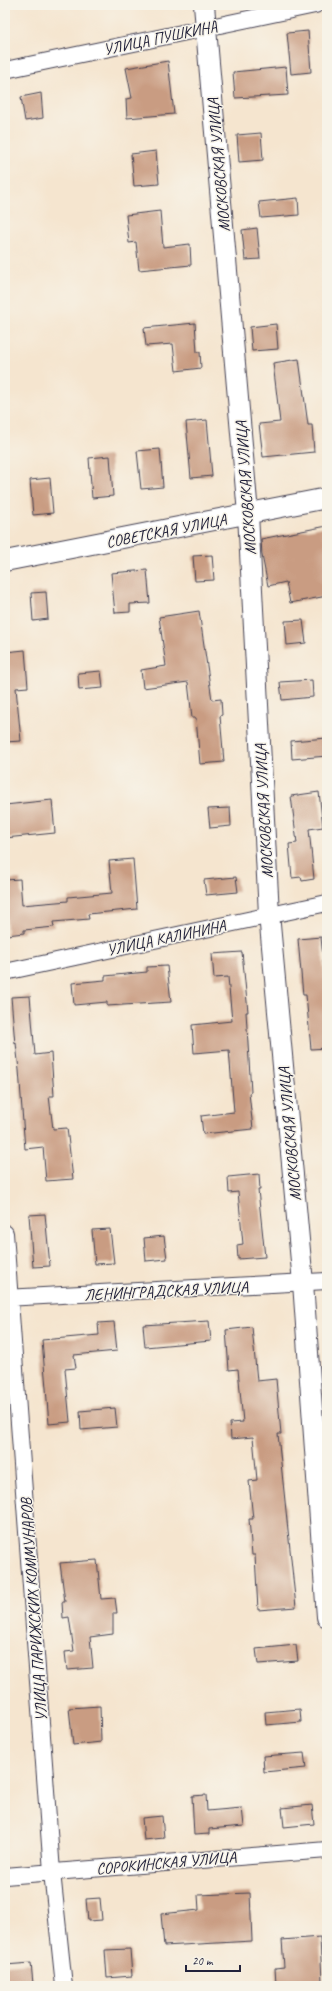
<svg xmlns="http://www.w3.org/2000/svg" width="332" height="1991" font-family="Caveat,sans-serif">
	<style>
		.building { fill: #c99c82 }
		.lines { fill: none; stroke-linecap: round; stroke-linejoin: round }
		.minor-casing { stroke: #423f51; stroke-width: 18 }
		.tertiary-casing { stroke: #423f51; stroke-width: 22 }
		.minor { stroke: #fff; stroke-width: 16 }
		.tertiary { stroke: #fff; stroke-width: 20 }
		.labels { text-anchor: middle; stroke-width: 3; stroke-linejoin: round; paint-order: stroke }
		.street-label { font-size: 16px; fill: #22223b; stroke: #f7f3e8 }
	</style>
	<rect width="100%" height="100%" fill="#f7f3e8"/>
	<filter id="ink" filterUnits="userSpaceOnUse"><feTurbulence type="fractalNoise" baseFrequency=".025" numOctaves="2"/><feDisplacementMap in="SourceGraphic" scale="8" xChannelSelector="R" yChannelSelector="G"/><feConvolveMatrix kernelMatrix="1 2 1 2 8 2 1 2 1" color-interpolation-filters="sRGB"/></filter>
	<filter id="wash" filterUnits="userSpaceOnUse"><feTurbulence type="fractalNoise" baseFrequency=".012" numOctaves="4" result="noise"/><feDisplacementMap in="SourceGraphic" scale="16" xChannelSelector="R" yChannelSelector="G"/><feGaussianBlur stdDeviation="0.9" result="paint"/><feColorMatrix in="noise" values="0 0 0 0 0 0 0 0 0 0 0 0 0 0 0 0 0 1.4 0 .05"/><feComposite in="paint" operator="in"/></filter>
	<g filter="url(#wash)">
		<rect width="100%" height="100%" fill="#f5e5cf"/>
		<g id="blocks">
			<path class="building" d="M 308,31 L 311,72 L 291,74 L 287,33 Z
				M 168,61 L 174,114 L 127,118 L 126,99 L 132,98 L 126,68 Z
				M 286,67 L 288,95 L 235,98 L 233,72 Z
				M 41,93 L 43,118 L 25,121 L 21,97 Z
				M 261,133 L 263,160 L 239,162 L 237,135 Z
				M 156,151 L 159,184 L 134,186 L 131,154 Z
				M 298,198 L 299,215 L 261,218 L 259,202 Z
				M 160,211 L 163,247 L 190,244 L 191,265 L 139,270 L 136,242 L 129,243 L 126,215 Z
				M 257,228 L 260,259 L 245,260 L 242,230 Z
				M 195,323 L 197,352 L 200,352 L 201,368 L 176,371 L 173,344 L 146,346 L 144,328 Z
				M 276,324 L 278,349 L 252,351 L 250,327 Z
				M 299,359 L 308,425 L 312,425 L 314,452 L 263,457 L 259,424 L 280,422 L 273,363 Z
				M 207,420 L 212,476 L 191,478 L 186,422 Z
				M 160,449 L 163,487 L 141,489 L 137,451 Z
				M 110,456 L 113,496 L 92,498 L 89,458 Z
				M 50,478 L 53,513 L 33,515 L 30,480 Z
				M 327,526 L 327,596 L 290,603 L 286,582 L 268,586 L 262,555 L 261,539 Z
				M 212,555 L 214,580 L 195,581 L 193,556 Z
				M 147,570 L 150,603 L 130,604 L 130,612 L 115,613 L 111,573 Z
				M 46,592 L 48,619 L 33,621 L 31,593 Z
				M 199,611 L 212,700 L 221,699 L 222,715 L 220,716 L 224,762 L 200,764 L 196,718 L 192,718 L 188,682 L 143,688 L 141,670 L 166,666 L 159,617 Z
				M 303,620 L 306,643 L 287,645 L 285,621 Z
				M 25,650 L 28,687 L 16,688 L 21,741 L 5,742 L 5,652 Z
				M 101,671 L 103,688 L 79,690 L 78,673 Z
				M 312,680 L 313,697 L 282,700 L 280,682 Z
				M 327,738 L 327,756 L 292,759 L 291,741 Z
				M 319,792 L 323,827 L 309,829 L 314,879 L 302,881 L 301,877 L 292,878 L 289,844 L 297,843 L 291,796 Z
				M 52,800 L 55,833 L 5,838 L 5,805 Z
				M 230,808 L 231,826 L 210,828 L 208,809 Z
				M 133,859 L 137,909 L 88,914 L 89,919 L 53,922 L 54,927 L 24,930 L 24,933 L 7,935 L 5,880 L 20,879 L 22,905 L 68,901 L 68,897 L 112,893 L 109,861 Z
				M 236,877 L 238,892 L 206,895 L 204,880 Z
				M 321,937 L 327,1002 L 327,1048 L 311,1049 L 306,995 L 303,995 L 298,939 Z
				M 242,952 L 248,1012 L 246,1012 L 251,1092 L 249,1093 L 253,1129 L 203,1134 L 201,1116 L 234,1112 L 229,1050 L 194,1053 L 192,1025 L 232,1021 L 228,977 L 214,978 L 212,954 Z
				M 167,966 L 171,1002 L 107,1006 L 107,1002 L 74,1005 L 72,983 L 105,980 L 105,976 L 147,972 L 147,967 Z
				M 30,996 L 35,1055 L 51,1053 L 54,1096 L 49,1096 L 53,1129 L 67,1128 L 73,1179 L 46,1181 L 43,1147 L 25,1149 L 19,1070 L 16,1043 L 15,1044 L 11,997 Z
				M 259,1174 L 260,1190 L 258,1190 L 265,1257 L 238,1259 L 237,1245 L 243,1244 L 238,1192 L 229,1193 L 228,1177 Z
				M 45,1214 L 50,1266 L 33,1267 L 29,1215 Z
				M 110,1229 L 114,1263 L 95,1264 L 92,1230 Z
				M 164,1236 L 167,1259 L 146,1261 L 144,1238 Z
				M 209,1321 L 211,1341 L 145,1347 L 143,1325 Z
				M 114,1322 L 117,1351 L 74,1355 L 76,1368 L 65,1369 L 70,1422 L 49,1424 L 42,1340 L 99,1335 L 98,1323 Z
				M 252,1327 L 257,1381 L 276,1379 L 281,1434 L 278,1434 L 296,1607 L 258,1610 L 255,1555 L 252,1555 L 249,1519 L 253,1519 L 249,1481 L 257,1480 L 253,1437 L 231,1439 L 230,1423 L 243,1422 L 238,1369 L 229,1370 L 226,1330 Z
				M 115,1408 L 117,1427 L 81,1430 L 80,1411 Z
				M 97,1560 L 101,1599 L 115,1598 L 117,1613 L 113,1613 L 113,1634 L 90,1637 L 93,1668 L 67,1670 L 65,1652 L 74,1651 L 69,1617 L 63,1618 L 62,1602 L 65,1602 L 60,1563 Z
				M 296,1645 L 298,1661 L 258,1664 L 256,1649 Z
				M 100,1706 L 101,1742 L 73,1745 L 69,1708 Z
				M 300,1709 L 301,1722 L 266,1725 L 265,1712 Z
				M 304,1753 L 306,1768 L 264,1772 L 263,1756 Z
				M 206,1795 L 207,1811 L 242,1808 L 244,1826 L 209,1829 L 209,1834 L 194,1835 L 192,1796 Z
				M 312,1805 L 314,1824 L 284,1827 L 282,1808 Z
				M 162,1816 L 164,1838 L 144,1840 L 142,1818 Z
				M 250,1893 L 252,1941 L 164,1946 L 161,1914 L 199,1910 L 198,1895 Z
				M 100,1898 L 102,1920 L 88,1921 L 86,1899 Z
				M 320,1937 L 322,1982 L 276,1985 L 275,1968 L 284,1967 L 282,1940 Z
				M 130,1949 L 132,1976 L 107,1978 L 105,1950 Z
				M 31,1963 L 33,1984 L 5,1986 L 5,1965 Z"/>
		</g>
	</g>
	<g filter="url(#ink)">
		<use href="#blocks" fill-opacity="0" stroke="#423f51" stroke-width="1"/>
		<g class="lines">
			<defs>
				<path id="minor" d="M 5,70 L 315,5
					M 5,972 L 327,903
					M 5,1233 L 52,1872 L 64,1986
					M 5,1298 L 327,1281
					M 5,1876 L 327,1850"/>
				<path id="tertiary" d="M 204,5 L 248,514 L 269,914 L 303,1283 L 327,1617
					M 5,561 L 327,498"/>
			</defs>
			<use href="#minor" class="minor-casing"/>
			<use href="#tertiary" class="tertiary-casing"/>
			<use href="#minor" class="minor"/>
			<use href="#tertiary" class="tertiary"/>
		</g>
	</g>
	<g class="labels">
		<g class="street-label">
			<text transform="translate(160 37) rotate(-12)" y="6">УЛИЦА ПУШКИНА</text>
			<text transform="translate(218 165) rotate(-95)" y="6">МОСКОВСКАЯ УЛИЦА</text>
			<text transform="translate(245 488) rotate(-94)" y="6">МОСКОВСКАЯ УЛИЦА</text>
			<text transform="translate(166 530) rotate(-11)" y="6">СОВЕТСКАЯ УЛИЦА</text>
			<text transform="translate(263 811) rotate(-93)" y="6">МОСКОВСКАЯ УЛИЦА</text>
			<text transform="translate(166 937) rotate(-12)" y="6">УЛИЦА КАЛИНИНА</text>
			<text transform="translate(289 1134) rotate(-95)" y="6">МОСКОВСКАЯ УЛИЦА</text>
			<text transform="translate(166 1290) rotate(-3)" y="6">ЛЕНИНГРАДСКАЯ УЛИЦА</text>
			<text transform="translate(33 1610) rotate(-94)" y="6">УЛИЦА ПАРИЖСКИХ КОММУНАРОВ</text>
			<text transform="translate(166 1862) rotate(-5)" y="6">СОРОКИНСКАЯ УЛИЦА</text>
		</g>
	</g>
	<rect width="332" height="1991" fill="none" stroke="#f7f3e8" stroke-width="20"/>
	<path d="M186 1965v6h54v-6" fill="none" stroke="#22223b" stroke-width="2"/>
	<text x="192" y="1965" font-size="12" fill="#22223b" stroke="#f7f3e8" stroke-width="3" paint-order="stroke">20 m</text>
</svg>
